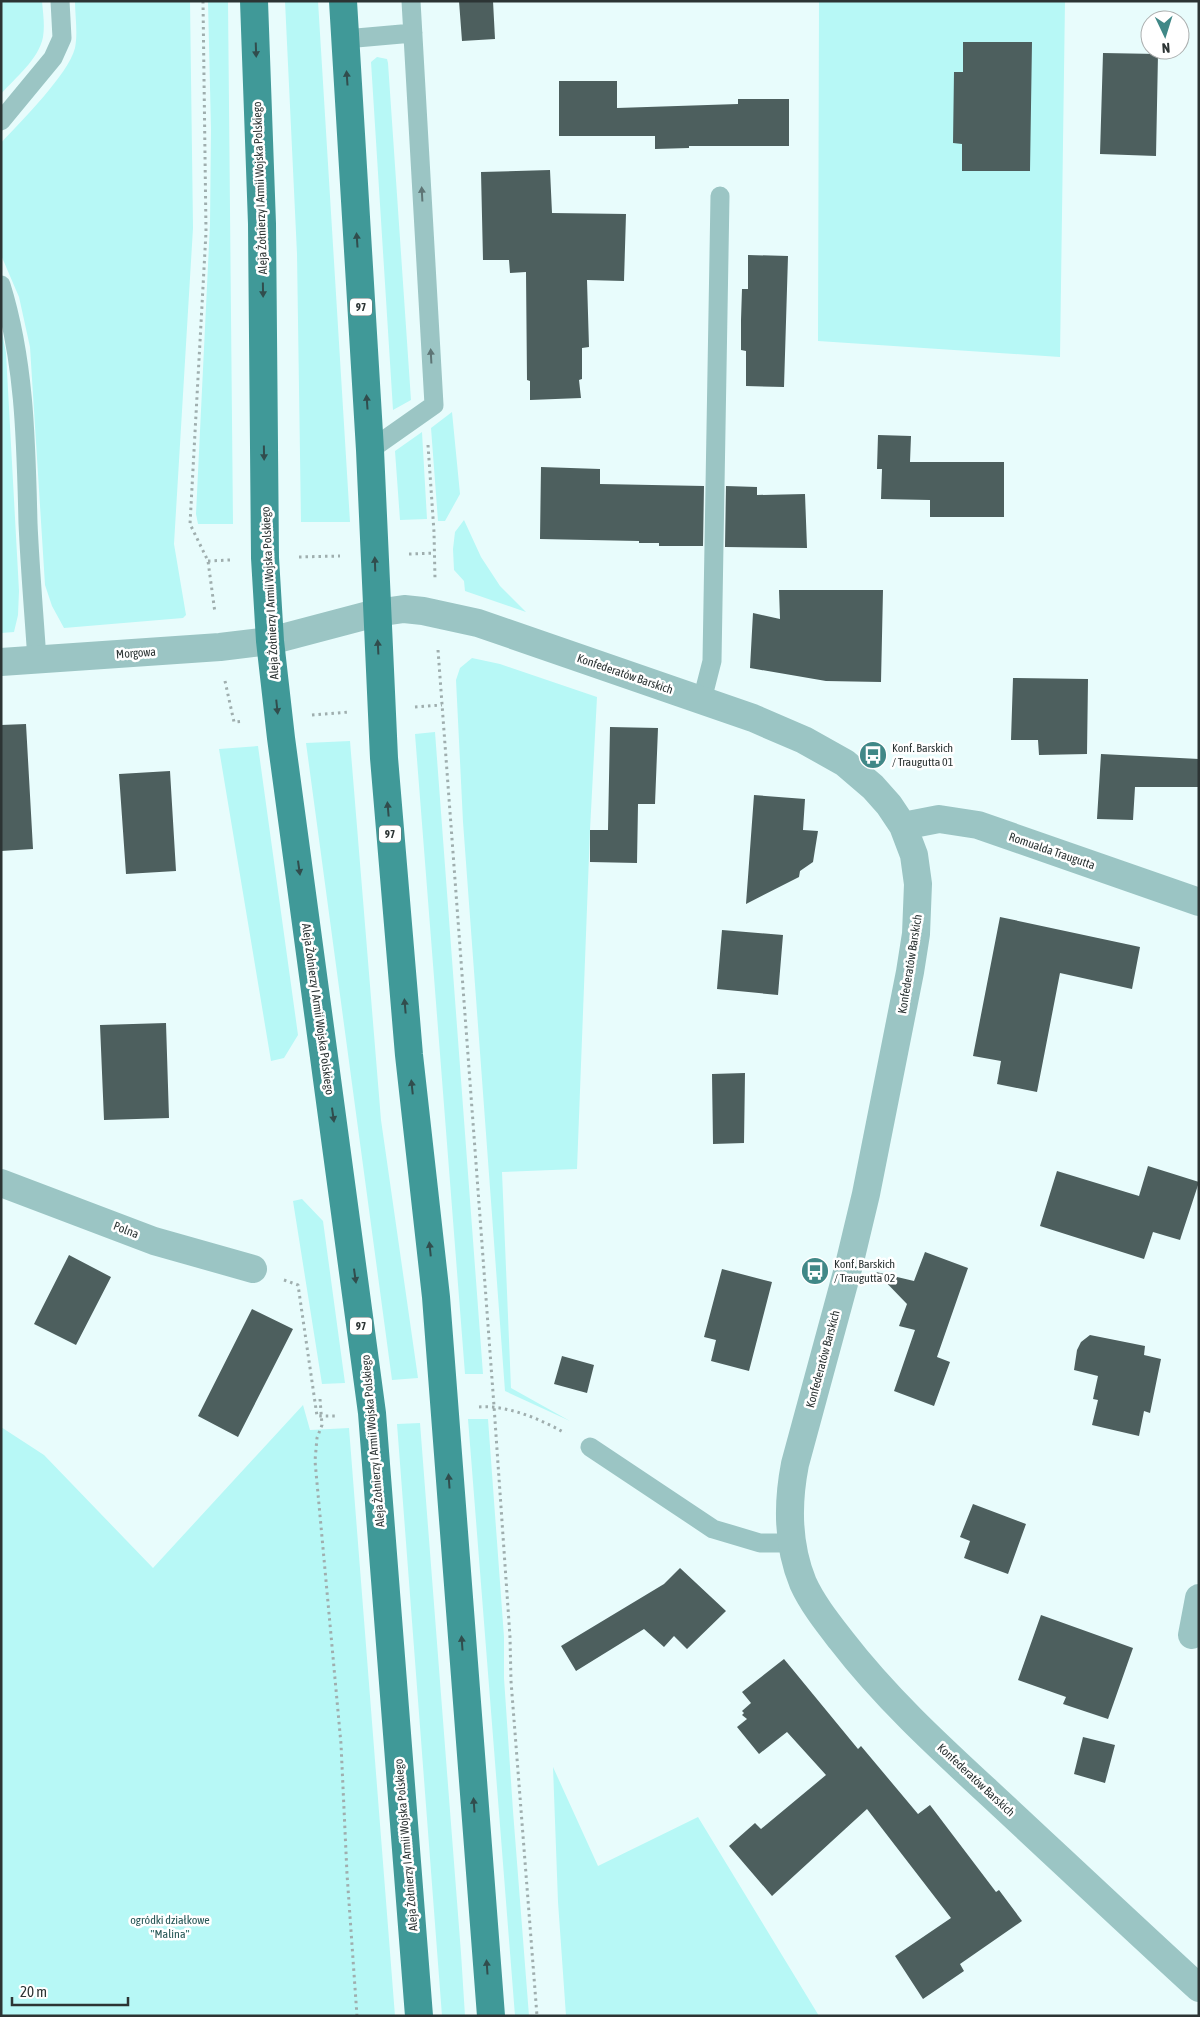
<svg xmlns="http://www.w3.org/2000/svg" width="1200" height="2017" font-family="'Asap Condensed',sans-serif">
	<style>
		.green { fill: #b7f8f6 }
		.building { fill: #4d5f5e }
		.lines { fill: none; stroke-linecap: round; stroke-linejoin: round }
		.path { stroke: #9faeae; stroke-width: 3; stroke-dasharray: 2.5 4; stroke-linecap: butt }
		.service { stroke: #9bc5c4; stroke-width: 19 }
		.minor { stroke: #9bc5c4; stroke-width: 28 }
		.primary { stroke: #409998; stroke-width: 28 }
		.oneway { fill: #314d4d }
		.oneway2 { fill: #5e7575 }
		.labels { text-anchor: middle; stroke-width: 5; stroke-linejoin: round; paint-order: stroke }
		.shield { fill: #fff; stroke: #6b7171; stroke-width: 1 }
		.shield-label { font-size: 11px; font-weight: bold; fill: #2c3434 }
		.street-label { font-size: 12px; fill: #2c3434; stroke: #fff }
		.poi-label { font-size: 12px; fill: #2c3434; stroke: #fff; text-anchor: start }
		.park-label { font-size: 12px; fill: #265655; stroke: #fff }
	</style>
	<rect width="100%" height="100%" fill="#e8fcfc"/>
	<path class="green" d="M 1,1 L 42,1 C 43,13 45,25 43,37 C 39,59 15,78 1,94 Z
		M 75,1 L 190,1 L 193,228 L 174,544 L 186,615 L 183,618 L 64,628 L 52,606 L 45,585 L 30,347 L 19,297 L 1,255 L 1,143 C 21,121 68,75 75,48 C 78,33 75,16 75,1 Z
		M 208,1 L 228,1 L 233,524 L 198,524 L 196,514 L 210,224 L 211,130 Z
		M 285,1 L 318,1 L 350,522 L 301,522 L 297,254 Z
		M 819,1 L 1065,1 L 1060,357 L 818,341 Z
		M 377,57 L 387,59 L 388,63 L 411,400 L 393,410 L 371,62 Z
		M 1,327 L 6,353 L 19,591 L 18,615 L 14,632 L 1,633 Z
		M 452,412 L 460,494 L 445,521 L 438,521 L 431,428 Z
		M 422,432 L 427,519 L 400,520 L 395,451 Z
		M 464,520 L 481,557 L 500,586 L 526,612 L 465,591 L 464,581 L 454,570 L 453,549 L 455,532 Z
		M 472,658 L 500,664 L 597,697 L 590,830 L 577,1169 L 502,1172 L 511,1388 L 570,1421 L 505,1391 L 463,822 L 456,680 L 460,668 Z
		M 435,732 L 483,1374 L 465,1374 L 415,734 Z
		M 350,741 L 381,1120 L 418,1378 L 392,1380 L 306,743 Z
		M 258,746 L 298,1035 L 284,1058 L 271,1061 L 219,749 Z
		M 302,1199 L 323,1221 L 345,1383 L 322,1384 L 293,1201 Z
		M 303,1405 L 310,1430 L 349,1428 L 395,2016 L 1,2016 L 1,1427 L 44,1455 L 153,1568 Z
		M 468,1419 L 488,1419 L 504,1637 L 504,1678 L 513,1811 L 529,2016 L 515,2016 Z
		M 420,1423 L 461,1953 L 465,2016 L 442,2016 L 397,1424 Z
		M 553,1767 L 598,1866 L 698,1817 L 819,2016 L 566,2016 L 558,1902 Z"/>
	<path class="building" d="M 459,1 L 493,1 L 495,39 L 462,41 Z
		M 963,42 L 1032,42 L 1030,171 L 962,171 L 962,144 L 953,143 L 954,72 L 963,72 Z
		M 1103,53 L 1158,54 L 1156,156 L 1100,154 Z
		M 559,81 L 617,81 L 617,108 L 738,104 L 738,99 L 789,99 L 789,146 L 689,146 L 689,148 L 655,149 L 655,136 L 559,136 Z
		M 550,170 L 552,213 L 626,214 L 624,281 L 587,280 L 589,347 L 582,348 L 582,379 L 579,380 L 581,398 L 530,400 L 530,381 L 527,380 L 526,272 L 510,273 L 509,260 L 483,260 L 481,172 Z
		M 748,255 L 788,256 L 784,387 L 746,386 L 746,351 L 741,350 L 741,320 L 742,289 L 748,289 Z
		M 878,435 L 911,436 L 910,462 L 1004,462 L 1004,517 L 930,517 L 930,500 L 881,499 L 882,469 L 877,469 Z
		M 541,467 L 600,469 L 600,484 L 704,486 L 703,546 L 659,546 L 659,543 L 639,543 L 639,541 L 540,539 Z
		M 726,486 L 757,487 L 757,495 L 805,494 L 807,548 L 725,547 Z
		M 779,590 L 883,590 L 881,682 L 826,681 L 750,668 L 753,613 L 780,619 Z
		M 1013,678 L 1088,679 L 1087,754 L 1039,755 L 1038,740 L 1011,740 Z
		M 26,724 L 33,849 L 1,851 L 1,725 Z
		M 610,727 L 658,728 L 655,804 L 638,804 L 637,863 L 590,862 L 590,830 L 608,830 Z
		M 1101,754 L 1199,759 L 1199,787 L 1135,787 L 1133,820 L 1097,819 Z
		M 170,771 L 176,871 L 126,874 L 119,774 Z
		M 754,795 L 805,799 L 803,830 L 818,831 L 813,862 L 800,871 L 799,877 L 746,904 Z
		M 1000,917 L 1140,947 L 1132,989 L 1060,973 L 1037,1092 L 997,1084 L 1001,1061 L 973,1056 Z
		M 722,930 L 783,935 L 778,995 L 717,989 Z
		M 166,1023 L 169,1118 L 104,1120 L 100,1025 Z
		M 745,1073 L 744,1143 L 713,1144 L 712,1074 Z
		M 1148,1166 L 1199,1182 L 1180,1240 L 1153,1232 L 1144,1259 L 1040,1226 L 1057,1171 L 1139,1196 Z
		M 925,1252 L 968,1268 L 937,1357 L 950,1362 L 934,1406 L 894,1391 L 915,1330 L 899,1326 L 907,1304 L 876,1272 L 914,1281 Z
		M 69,1255 L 111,1277 L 76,1345 L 34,1324 Z
		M 722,1269 L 772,1282 L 749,1371 L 711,1361 L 716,1340 L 704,1337 Z
		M 252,1309 L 293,1329 L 238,1437 L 198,1416 Z
		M 1090,1335 L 1145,1346 L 1144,1355 L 1161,1359 L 1150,1413 L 1144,1411 L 1139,1436 L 1092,1425 L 1098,1400 L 1093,1399 L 1098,1376 L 1074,1370 L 1077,1350 L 1081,1342 Z
		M 562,1356 L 594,1365 L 587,1393 L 554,1384 Z
		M 973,1504 L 1026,1524 L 1008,1574 L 964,1558 L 970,1541 L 960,1537 Z
		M 680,1568 L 726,1611 L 687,1649 L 674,1636 L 664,1647 L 644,1629 L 576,1671 L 561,1646 L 664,1584 Z
		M 1041,1615 L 1133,1648 L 1108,1719 L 1063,1704 L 1066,1697 L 1018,1680 Z
		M 784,1659 L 858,1749 L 861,1746 L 918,1814 L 930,1805 L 996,1892 L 999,1890 L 1022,1921 L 960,1964 L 964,1971 L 923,1999 L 895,1956 L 951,1918 L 867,1809 L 772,1896 L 729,1846 L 755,1823 L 761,1829 L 826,1775 L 787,1732 L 759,1754 L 737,1727 L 747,1719 L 742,1715 L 744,1713 L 742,1711 L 751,1703 L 742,1692 Z
		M 1083,1737 L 1115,1745 L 1105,1783 L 1074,1774 Z"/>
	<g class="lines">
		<path class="path" d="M 203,1 L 206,232 L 190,524 L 208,561 L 215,613
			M 428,445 L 434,532 L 435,579
			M 409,554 L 435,553
			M 299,557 L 340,556
			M 208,561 L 230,560
			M 438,650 L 494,1406 L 510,1637 L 511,1681 L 537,2016
			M 225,681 L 234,722 L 244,721
			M 415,707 L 442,705
			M 312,715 L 349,712
			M 284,1280 L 298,1285 L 317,1416 L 338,1416
			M 320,1399 L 322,1425 L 317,1438 L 315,1461 L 341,1744 L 347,1874 L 357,2016
			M 479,1407 C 508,1405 540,1419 565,1433"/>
		<path class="service" d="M 345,39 L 413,33
			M 1,121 L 53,58 L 62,38 L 60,1
			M 1,285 C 25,362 26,444 28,523 C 30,569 34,614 37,660
			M 370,450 L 434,405 L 411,1
			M 702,700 L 712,661 L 720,196
			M 590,1447 L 713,1529 L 760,1543 L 791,1543"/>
		<path class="minor" d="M 1,662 L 220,647 L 270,641 L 376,613 L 404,609 L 423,611 L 478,623 L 753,718 L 804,740 L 845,763 L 873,787 L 889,805 L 903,826 L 914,855 L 918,884 L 916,934 L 910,972 L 866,1194 L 849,1265 L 795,1464 C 787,1505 787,1544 803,1583 C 812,1603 827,1622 841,1640 C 884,1696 936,1744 988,1792 C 1058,1857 1128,1923 1199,1988
			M 903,826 L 939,819 L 978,825 L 1199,902
			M 1,1183 L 154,1241 L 253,1269
			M 1192,1635 L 1199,1598"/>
		<path class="primary" d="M 254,1 L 262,224 L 265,558 L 270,641 L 281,738 L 372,1413 L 419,2016
			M 343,1 L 370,450 L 384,758 L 409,1055 L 436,1297 L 491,2016"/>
	</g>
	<defs><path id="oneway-solid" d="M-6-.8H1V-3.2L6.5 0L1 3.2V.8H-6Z" transform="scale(1.25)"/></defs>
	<g class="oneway">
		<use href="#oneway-solid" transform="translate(256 50) rotate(88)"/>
		<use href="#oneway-solid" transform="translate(347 78) rotate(-94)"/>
		<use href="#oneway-solid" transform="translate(357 240) rotate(-94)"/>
		<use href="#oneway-solid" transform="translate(263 290) rotate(89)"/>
		<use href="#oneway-solid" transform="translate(367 402) rotate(-94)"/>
		<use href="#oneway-solid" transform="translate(264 453) rotate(89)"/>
		<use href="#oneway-solid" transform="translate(375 564) rotate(-92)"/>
		<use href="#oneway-solid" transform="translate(378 647) rotate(-93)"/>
		<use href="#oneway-solid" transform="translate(277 707) rotate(84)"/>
		<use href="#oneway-solid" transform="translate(388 809) rotate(-95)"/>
		<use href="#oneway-solid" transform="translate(299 868) rotate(82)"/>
		<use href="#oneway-solid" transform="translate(405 1006) rotate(-95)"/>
		<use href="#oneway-solid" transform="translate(412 1087) rotate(-96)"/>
		<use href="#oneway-solid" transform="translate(333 1115) rotate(82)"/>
		<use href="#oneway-solid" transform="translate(430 1249) rotate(-96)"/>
		<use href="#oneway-solid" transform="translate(355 1276) rotate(82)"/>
		<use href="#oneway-solid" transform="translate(449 1481) rotate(-94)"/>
		<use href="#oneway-solid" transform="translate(462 1643) rotate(-94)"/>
		<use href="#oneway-solid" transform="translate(474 1805) rotate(-94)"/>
		<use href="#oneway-solid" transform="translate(487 1967) rotate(-94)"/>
	</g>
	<g class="oneway2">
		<use href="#oneway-solid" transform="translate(422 194) rotate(-93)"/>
		<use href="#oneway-solid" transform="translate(431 356) rotate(-93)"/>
	</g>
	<defs>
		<symbol id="bus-disc" viewBox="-11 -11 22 22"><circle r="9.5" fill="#408887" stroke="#fff"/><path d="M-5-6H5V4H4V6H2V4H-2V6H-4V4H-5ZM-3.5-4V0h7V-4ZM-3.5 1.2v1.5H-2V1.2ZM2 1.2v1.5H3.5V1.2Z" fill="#fff"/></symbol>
	</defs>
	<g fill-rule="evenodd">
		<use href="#bus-disc" x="857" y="739" width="32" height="32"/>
		<use href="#bus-disc" x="799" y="1255" width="32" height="32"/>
	</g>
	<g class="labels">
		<g class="shield">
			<rect x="350" y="298.5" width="22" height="17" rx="4"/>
			<rect x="379" y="825.5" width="22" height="17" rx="4"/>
			<rect x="350" y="1317.5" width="22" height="17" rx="4"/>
		</g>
		<g class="shield-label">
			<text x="361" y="311">97</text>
			<text x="390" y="838">97</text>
			<text x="361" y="1330">97</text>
		</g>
		<g class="street-label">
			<text transform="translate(260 188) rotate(-92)" y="4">Aleja Żołnierzy I Armii Wojska Polskiego</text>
			<text transform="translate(270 593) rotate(-93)" y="4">Aleja Żołnierzy I Armii Wojska Polskiego</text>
			<text transform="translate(136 653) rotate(-4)" y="4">Morgowa</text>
			<text transform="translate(625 674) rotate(19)" y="4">Konfederatów Barskich</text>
			<text transform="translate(1052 851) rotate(19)" y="4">Romualda Traugutta</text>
			<text transform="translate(910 964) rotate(-81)" y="4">Konfederatów Barskich</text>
			<text transform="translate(318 1009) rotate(82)" y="4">Aleja Żołnierzy I Armii Wojska Polskiego</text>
			<text transform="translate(126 1230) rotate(21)" y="4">Polna</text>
			<text transform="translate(823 1359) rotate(-75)" y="4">Konfederatów Barskich</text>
			<text transform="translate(373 1441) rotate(-95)" y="4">Aleja Żołnierzy I Armii Wojska Polskiego</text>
			<text transform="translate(976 1780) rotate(43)" y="4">Konfederatów Barskich</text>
			<text transform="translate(406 1845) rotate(-95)" y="4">Aleja Żołnierzy I Armii Wojska Polskiego</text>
		</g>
		<g class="poi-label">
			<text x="892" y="752">Konf. Barskich<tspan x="892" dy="14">/ Traugutta 01</tspan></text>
			<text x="834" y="1268">Konf. Barskich<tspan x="834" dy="14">/ Traugutta 02</tspan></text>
		</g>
		<g class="park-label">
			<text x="170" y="1924">ogródki działkowe<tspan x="170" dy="14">"Malina"</tspan></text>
		</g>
	</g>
	<rect width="1200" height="2017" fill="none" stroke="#2c3434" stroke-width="5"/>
	<g transform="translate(1165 35) rotate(176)"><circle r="24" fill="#ffffff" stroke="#abaeae"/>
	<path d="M0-4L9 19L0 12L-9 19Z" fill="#408887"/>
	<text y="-8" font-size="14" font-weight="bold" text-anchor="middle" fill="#2c3434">N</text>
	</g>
	<path d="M12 1997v8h116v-8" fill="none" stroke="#2c3434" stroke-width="2.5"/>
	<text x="20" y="1997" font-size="15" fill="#2c3434" stroke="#ffffff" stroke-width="4" paint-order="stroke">20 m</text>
</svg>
